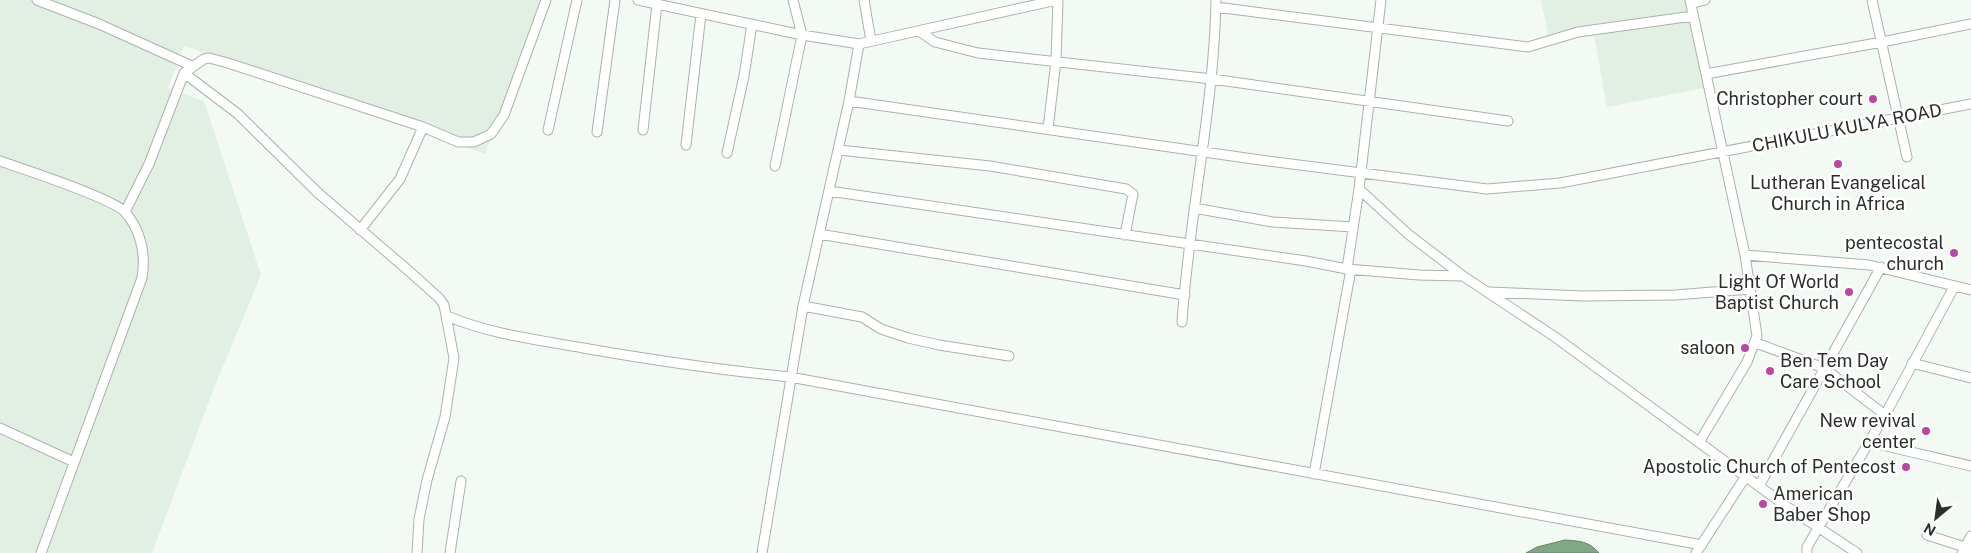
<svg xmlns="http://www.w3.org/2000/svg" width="1971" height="553" font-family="'Public Sans',sans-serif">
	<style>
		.built { fill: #e2f0e3 }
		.water { fill: #7fa983; stroke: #668469 }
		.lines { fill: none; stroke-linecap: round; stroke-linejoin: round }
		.street-casing { stroke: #abb2ab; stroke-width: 11 }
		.street { stroke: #fff; stroke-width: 9 }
		.poi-dot { fill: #bc47a0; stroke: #fff; stroke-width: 2 }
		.labels { text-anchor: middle; stroke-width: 5; stroke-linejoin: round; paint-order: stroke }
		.poi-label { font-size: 18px; fill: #2b2e2b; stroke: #fff; text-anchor: end }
		.street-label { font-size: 18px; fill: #2b2e2b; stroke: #fff }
	</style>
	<rect width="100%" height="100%" fill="#f3faf3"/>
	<path class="built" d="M 0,0 L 543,0 L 485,154 L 184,46 L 168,88 L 204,101 L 261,275 L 214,388 L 152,553 L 0,553 Z
		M 1541,0 L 1686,0 L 1709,87 L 1607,107 L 1594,36 L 1549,41 Z"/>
	<path class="water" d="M 1565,540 C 1579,541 1589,541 1599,553 L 1526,553 L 1537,547 Z"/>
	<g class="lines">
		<defs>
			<path id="street" d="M 37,0 L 99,24 L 192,66
				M 638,0 L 802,35 L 859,44
				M 864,0 L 871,41
				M 1381,0 L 1359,189 L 1408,234 L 1463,276 L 1555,337 L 1786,506 L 1857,553
				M 1690,0 L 1745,255 L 1757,336 L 1747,362 L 1700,441
				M 1872,0 L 1907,157
				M 1691,3 L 1705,0
				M 1216,7 L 1528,47 L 1578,32 L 1693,16
				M 919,31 L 935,42 L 978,53 L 1212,79 L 1508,121
				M 184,73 L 238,114 L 317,192 L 410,272 L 439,298 L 444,305 L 454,358 L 445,417 L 427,480 L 419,519 L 417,553
				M 1706,74 L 1882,42 L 1971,24
				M 849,101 L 859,44 L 1057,0
				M 1048,129 L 1056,61 L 1058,0
				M 548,130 L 577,0
				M 643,130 L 657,4
				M 597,132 L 615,0
				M 686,145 L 701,14
				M 839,150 L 990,166 L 1126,189 L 1133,194 L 1125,235
				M 727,153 L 744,76 L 752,24
				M 0,161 C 23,169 112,198 125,212 C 141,230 146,255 142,278 L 41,553
				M 775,166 L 802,35 L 793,0
				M 829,191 L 1306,261 L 1347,269 L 1419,275 L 1462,276
				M 1194,208 L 1273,222 L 1353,227
				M 125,212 L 149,164 L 184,73 L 204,59 L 209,58 L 228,63 L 423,127 L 458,142 L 474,142 L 491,134 L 504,115 L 546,0
				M 360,230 L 400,179 L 423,127
				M 819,234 L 1185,295
				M 1745,255 L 1869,265 L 1971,290
				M 1347,269 L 1359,189
				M 1489,292 L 1583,296 L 1675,295 L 1751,289
				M 803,306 L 862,317 L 881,329 L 908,338 L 939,345 L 1009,356
				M 447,316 C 490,334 538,340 583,348 C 652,360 720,370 790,377 L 1702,545
				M 1182,322 C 1189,214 1214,109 1216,0
				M 1756,343 L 1824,368 L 1885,415
				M 1912,363 L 1971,378
				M 0,428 L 74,462
				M 1869,442 L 1971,466
				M 1314,474 L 1351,269
				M 1759,486 L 1881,267
				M 1927,535 L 1971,549
				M 450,553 L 461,481
				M 762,553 L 803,306 L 849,101 L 1253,159 L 1487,189 L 1560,183 L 1971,104
				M 1696,553 L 1746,476
				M 1807,553 L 1807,547 L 1885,415 L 1954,287
				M 1962,553 L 1971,536"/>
		</defs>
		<use href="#street" class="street-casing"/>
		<use href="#street" class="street"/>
	</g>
	<g class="poi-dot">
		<circle cx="1873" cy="99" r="5"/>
		<circle cx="1838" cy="164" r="5"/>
		<circle cx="1954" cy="253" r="5"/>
		<circle cx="1849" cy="292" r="5"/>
		<circle cx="1745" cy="348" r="5"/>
		<circle cx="1770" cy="371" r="5"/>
		<circle cx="1926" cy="431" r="5"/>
		<circle cx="1906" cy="467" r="5"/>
		<circle cx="1763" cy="504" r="5"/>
	</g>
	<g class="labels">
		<g class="poi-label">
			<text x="1863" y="105">Christopher court</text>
			<text x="1838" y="189" text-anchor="middle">Lutheran Evangelical<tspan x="1838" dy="21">Church in Africa</tspan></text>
			<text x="1944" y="249">pentecostal<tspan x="1944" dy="21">church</tspan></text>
			<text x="1839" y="288">Light Of World<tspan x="1839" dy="21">Baptist Church</tspan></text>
			<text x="1735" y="354">saloon</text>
			<text x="1780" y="367" text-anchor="start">Ben Tem Day<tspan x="1780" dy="21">Care School</tspan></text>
			<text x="1916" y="427">New revival<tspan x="1916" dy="21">center</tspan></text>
			<text x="1896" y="473">Apostolic Church of Pentecost</text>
			<text x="1773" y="500" text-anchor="start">American<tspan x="1773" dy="21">Baber Shop</tspan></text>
		</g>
		<g class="street-label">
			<text transform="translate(1847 128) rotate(-11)" y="6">CHIKULU KULYA ROAD</text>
		</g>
	</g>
	<g transform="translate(1936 518) rotate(209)" stroke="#ffffff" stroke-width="4" paint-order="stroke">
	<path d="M0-4L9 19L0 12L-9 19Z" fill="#2b2e2b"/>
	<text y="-8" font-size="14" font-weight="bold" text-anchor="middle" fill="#2b2e2b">N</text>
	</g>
</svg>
